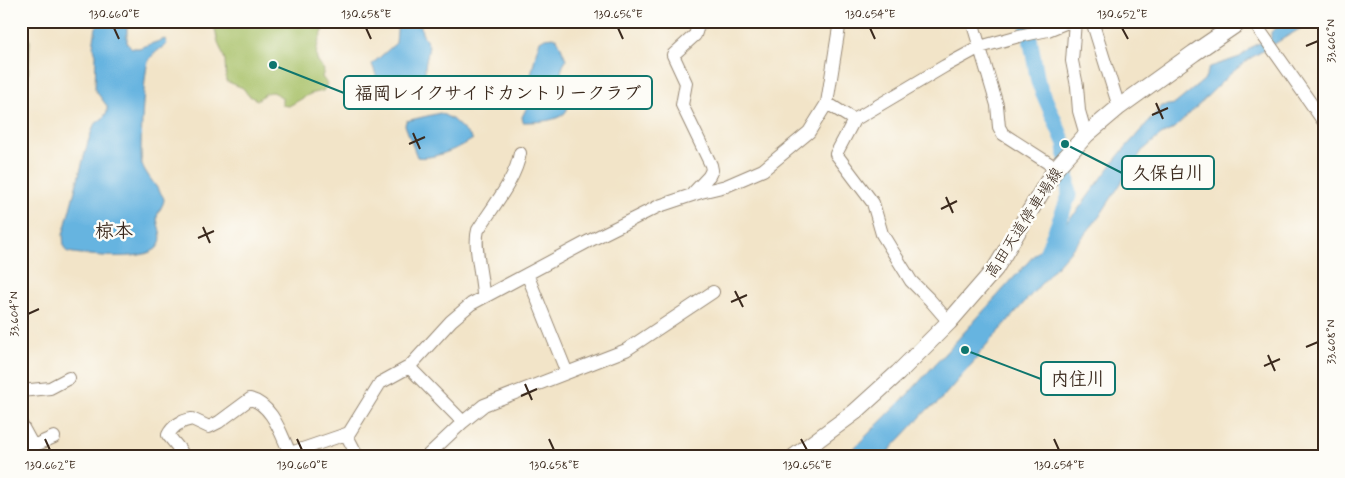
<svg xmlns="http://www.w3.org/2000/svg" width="1345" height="478" font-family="Mynerve,'Klee One',sans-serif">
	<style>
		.green { fill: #a6bf65; stroke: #707442 }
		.water { fill: #66b4e0; stroke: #506f7f }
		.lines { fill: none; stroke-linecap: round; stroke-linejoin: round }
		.river { stroke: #66b4e0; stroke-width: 15 }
		.minor-casing { stroke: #968773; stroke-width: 14 }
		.major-casing { stroke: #968773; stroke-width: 18 }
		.minor { stroke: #fff; stroke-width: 12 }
		.major { stroke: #fff; stroke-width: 16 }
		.ticks { fill: none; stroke: #3b2a1e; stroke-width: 2 }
		.labels { text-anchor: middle; stroke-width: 5; stroke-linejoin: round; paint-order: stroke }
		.street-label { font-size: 16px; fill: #3b2a1e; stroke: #fdfcf7 }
		.quarter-label { font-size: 19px; font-weight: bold; fill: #3b2a1e; stroke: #fdfcf7 }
		.leader { fill: none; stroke: #0f766e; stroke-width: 2 }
		.callout-dot { fill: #0f766e; stroke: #fdfcf7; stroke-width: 2 }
		.callout { fill: #fdfcf7; stroke: #0f766e; stroke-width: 2 }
		.callout-label { font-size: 18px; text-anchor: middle; font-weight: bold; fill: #3b2a1e }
		.neatline { fill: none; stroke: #3b2a1e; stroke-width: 2 }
		.ticks-label { font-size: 12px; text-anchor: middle; fill: #3b2a1e }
	</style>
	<rect width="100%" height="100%" fill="#fdfcf7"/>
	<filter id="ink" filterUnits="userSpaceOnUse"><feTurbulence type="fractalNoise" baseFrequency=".02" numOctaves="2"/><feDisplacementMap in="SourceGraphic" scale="10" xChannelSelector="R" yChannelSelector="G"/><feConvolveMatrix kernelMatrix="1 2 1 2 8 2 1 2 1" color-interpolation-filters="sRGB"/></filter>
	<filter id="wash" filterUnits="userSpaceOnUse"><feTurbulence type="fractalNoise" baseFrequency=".0096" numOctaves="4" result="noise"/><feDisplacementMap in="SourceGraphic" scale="20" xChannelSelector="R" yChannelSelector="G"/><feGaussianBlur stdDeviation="1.12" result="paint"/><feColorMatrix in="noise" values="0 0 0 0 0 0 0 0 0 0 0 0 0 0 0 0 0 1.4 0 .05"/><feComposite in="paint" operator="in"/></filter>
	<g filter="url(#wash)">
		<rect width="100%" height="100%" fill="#f2e4c8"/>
		<path class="green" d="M 213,21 L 329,21 C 322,31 314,48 317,60 C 318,63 322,67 324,70 L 322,77 L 327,84 L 323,91 L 310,94 L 289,106 L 282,105 L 282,98 C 271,88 268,92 257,100 L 248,95 L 243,88 L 226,81 L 225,60 L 218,42 Z
			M 21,25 L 30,41 L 28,78 L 21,82 Z"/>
		<path class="water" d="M 116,21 L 125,21 L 127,23 L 127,43 L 132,48 L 139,48 L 165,39 L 167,44 C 160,49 152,54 148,62 C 144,72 139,156 142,164 C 145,174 163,194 164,199 C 164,205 158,211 157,217 C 157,225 163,234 160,243 C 154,264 85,255 67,252 L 64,247 L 63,235 L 88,142 L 94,125 L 103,118 L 107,112 L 107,106 L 95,90 L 96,54 L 93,46 L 96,27 L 100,23 L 110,24 Z
			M 398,21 L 420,21 L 422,33 L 429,46 C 425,69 421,73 432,96 L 386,106 L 383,103 L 383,94 L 372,64 L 396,43 Z
			M 1286,21 L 1313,21 L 1249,59 L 1229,75 L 1175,128 L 1161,135 L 1142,151 L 1099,217 L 1081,239 L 981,351 L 977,358 L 937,404 L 928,409 L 883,457 L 845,457 L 909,393 L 1038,251 L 1077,211 L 1119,155 L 1162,106 L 1175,104 L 1204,80 L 1210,67 L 1240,57 L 1253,46 L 1271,38 L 1271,32 Z
			M 554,37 L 558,40 L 566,59 C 564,64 561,69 561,74 C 561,79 561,86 563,90 C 564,95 568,101 568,105 C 568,122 535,122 523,122 L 522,117 L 531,99 L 533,91 L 531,75 L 537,49 L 540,41 L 545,38 Z
			M 440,113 L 452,119 L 473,139 C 460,148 432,160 417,157 L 405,125 L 406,121 Z"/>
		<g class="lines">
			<path class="river" d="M 1027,21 L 1038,82 L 1065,144 L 1069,196 L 1045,256"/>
		</g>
	</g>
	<g filter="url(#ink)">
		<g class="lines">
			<defs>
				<path id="minor" d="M 972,21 L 997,105 L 999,127 L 1003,134 L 1056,168
					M 1075,21 L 1072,61 L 1077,86 L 1079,111 L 1086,135
					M 1092,21 L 1119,107
					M 1253,21 L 1324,122
					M 827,103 L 854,120
					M 693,193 L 709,176 L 712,170 L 711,165 L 682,105 L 686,83 L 673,55 L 695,35 L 698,26 L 703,23
					M 527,274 L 567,373
					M 483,297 C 483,277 473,247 478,230 C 492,208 516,179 520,153
					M 949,322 L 930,300 L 911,281 L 882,234 L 873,203 L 836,154 L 854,120 L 945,66 L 980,47 L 1019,36 L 1048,30 L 1070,21
					M 409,367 L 463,422
					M 21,391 L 50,388 L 69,378
					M 21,424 L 33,446 L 21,450
					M 346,434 L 358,457
					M 33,446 L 54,437
					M 174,457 L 181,451 L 168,435 C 173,425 181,421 192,419 L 209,427 L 219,422 L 250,399 C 273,405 281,435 290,453
					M 279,457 L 349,433 L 380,383 L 409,367 L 451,321 L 471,304 L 589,241 L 659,206 L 701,192 L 726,186 L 763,170 L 809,132 L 827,103 L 840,21
					M 426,457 L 463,422 L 484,405 L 626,350 L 713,292"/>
				<path id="major" d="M 794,457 L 855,412 L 898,373 L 949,322 L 995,269 L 1056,168 L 1086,135 L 1119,107 L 1194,53 L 1241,21"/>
			</defs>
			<use href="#minor" class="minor-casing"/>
			<use href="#major" class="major-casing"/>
			<use href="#minor" class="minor"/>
			<use href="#major" class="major"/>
		</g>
	</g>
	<path class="ticks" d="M 114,28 L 119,39M 366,28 L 371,39M 618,28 L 623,39M 870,28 L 875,39M 1122,28 L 1128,39M 1306,46 L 1318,41M 1156,103 L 1163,119M 1152,115 L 1168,108M 413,133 L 420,149M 409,144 L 425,137M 946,197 L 953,213M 941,209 L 957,201M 203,227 L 210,243M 198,238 L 214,231M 735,291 L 743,307M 731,302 L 747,295M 28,314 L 39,309M 1306,347 L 1318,342M 1268,355 L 1275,371M 1264,366 L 1280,359M 525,384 L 532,400M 521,396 L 537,389M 45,439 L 50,450M 297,439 L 302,450M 549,439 L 554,450M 801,439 L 807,450M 1054,439 L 1059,450"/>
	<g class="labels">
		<g class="street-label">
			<text transform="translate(1023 222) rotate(-57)" y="6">高田天道停車場線</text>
		</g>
		<g class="quarter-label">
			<text x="114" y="237">椋本</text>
		</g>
	</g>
	<path class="leader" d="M273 65L344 93M1065 144L1122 173M965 350L1041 379"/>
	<g class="callout-dot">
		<circle cx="273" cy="65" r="5"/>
		<circle cx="1065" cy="144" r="5"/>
		<circle cx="965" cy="350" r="5"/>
	</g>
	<g class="callout">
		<rect x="344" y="76" width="308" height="33" rx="5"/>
		<rect x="1122" y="156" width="92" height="33" rx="5"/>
		<rect x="1041" y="362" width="74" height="33" rx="5"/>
	</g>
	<g class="callout-label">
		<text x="498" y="99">福岡レイクサイドカントリークラブ</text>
		<text x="1168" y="179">久保白川</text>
		<text x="1078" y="385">内住川</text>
	</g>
	<rect width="1345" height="478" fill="none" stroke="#fdfcf7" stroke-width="55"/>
	<rect x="28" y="28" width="1290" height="422" class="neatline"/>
	<g class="ticks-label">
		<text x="114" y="18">130.660°E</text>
		<text x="366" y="18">130.658°E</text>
		<text x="618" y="18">130.656°E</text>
		<text x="870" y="18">130.654°E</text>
		<text x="1122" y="18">130.652°E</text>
		<text transform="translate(1331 41) rotate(-90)" y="4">33.606°N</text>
		<text transform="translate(14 314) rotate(-90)" y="4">33.604°N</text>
		<text transform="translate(1331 342) rotate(-90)" y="4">33.608°N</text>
		<text x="50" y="469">130.662°E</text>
		<text x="302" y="469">130.660°E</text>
		<text x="554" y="469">130.658°E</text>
		<text x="807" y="469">130.656°E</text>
		<text x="1059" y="469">130.654°E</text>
	</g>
</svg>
